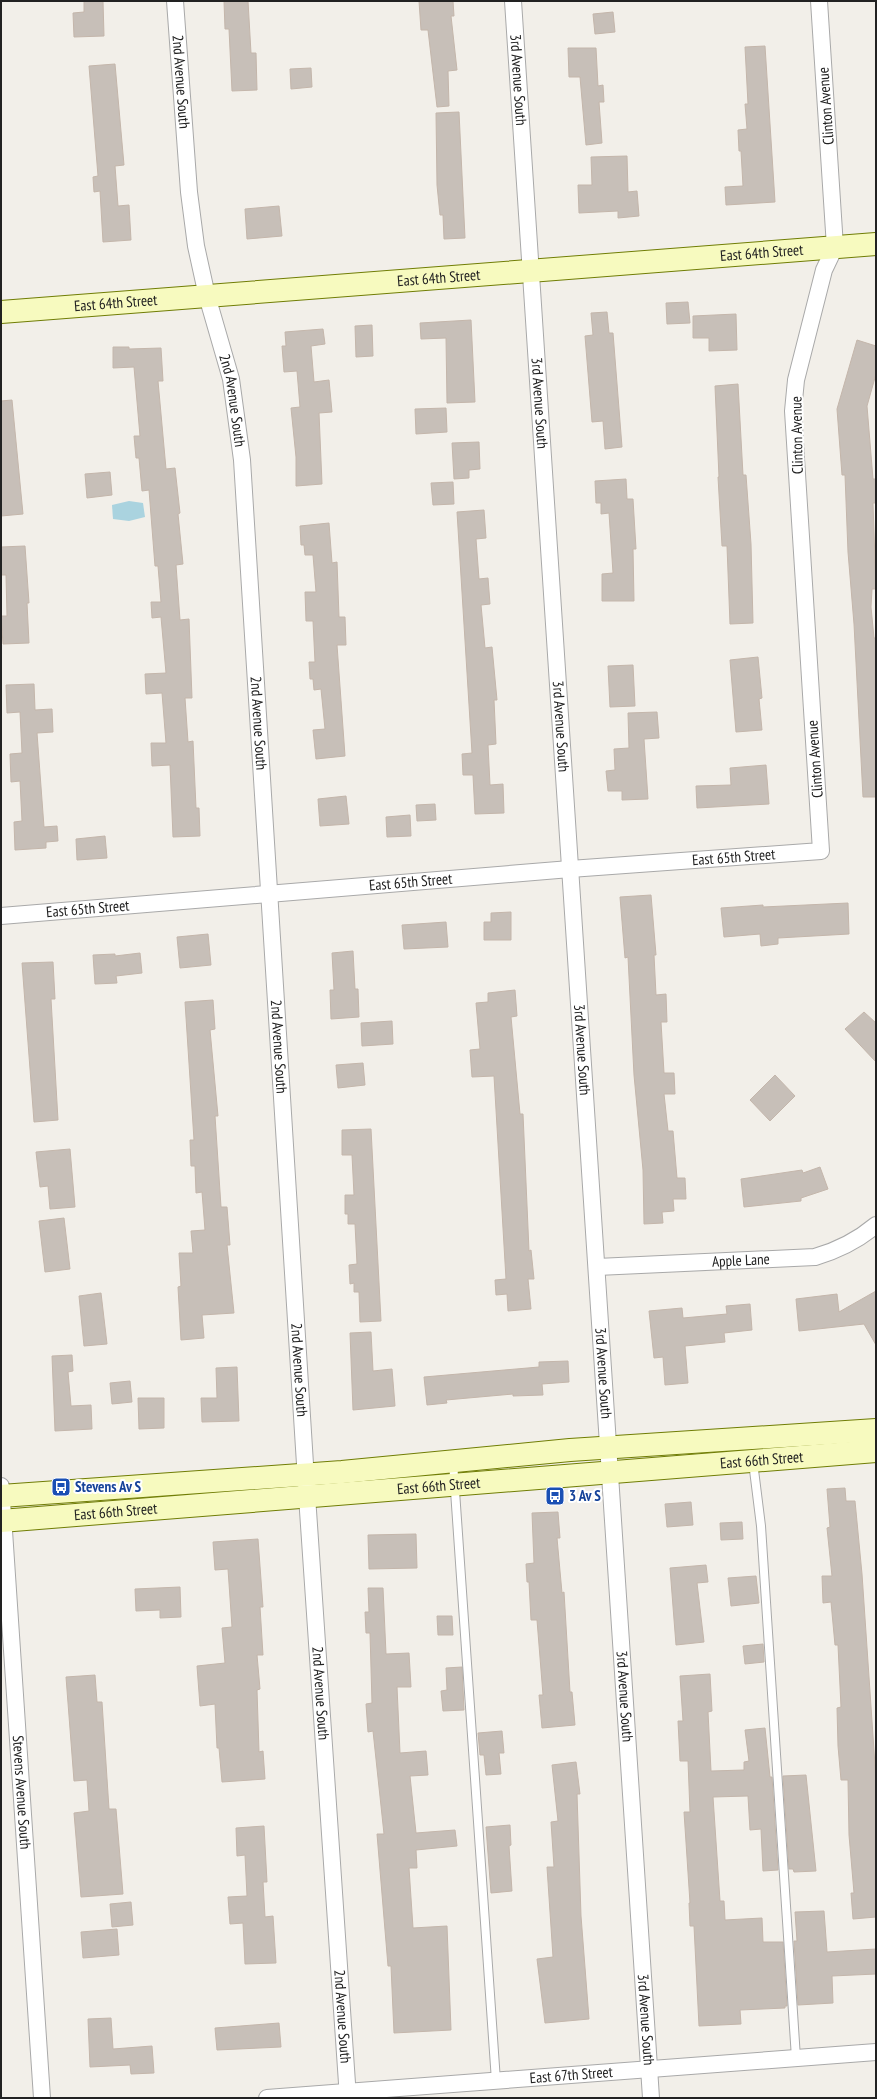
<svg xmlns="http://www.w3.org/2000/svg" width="877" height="2099" font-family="'PT Sans Narrow',sans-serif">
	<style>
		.water { fill: #aad3df }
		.building { fill: #c7bfb8; stroke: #c4b6ab }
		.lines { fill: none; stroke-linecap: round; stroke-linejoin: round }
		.lane-casing { stroke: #a9a9a9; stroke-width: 10 }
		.street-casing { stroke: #a9a9a9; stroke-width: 18 }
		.secondary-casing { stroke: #707d05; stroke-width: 24 }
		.lane { stroke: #fff; stroke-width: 8 }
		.street { stroke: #fff; stroke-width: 16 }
		.secondary { stroke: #f7fabf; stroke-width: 22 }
		.labels { text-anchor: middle; stroke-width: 4; stroke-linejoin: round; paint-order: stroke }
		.street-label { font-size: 15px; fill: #222; stroke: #fff }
		.transit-label { font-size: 15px; font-weight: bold; fill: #164399; stroke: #fff; text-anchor: start }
	</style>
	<rect width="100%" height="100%" fill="#f2efe9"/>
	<path class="water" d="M 129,501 L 143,503 L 145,517 L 129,521 L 113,519 L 112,505 Z"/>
	<path class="building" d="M 84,1 L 103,1 L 104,36 L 74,37 L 73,13 L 84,12 Z
		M 224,1 L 248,1 L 251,53 L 256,53 L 257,90 L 232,91 L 229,29 L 225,29 Z
		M 419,1 L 453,1 L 454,16 L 451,16 L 457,70 L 448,71 L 449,106 L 437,107 L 428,30 L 421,30 Z
		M 613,12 L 615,32 L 595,34 L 593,14 Z
		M 765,46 L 775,202 L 726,205 L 725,187 L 743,186 L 741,151 L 739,151 L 738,130 L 747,129 L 745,104 L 748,104 L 745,47 Z
		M 568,48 L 596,48 L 598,86 L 603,85 L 604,102 L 599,102 L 602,143 L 586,145 L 580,77 L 569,77 Z
		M 115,64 L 124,165 L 115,166 L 118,206 L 129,205 L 131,240 L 103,242 L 100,191 L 94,192 L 93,177 L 98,176 L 89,66 Z
		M 311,68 L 312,87 L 291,89 L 290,69 Z
		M 459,112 L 465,238 L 444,239 L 443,215 L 440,215 L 437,185 L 436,113 Z
		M 627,156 L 628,192 L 637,191 L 639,216 L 618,218 L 618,211 L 579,213 L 578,185 L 592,185 L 591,157 Z
		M 279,206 L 282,236 L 247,239 L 245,209 Z
		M 688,302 L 690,323 L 667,324 L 666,303 Z
		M 607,312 L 609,333 L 613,333 L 622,447 L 605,449 L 603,421 L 592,422 L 585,336 L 593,335 L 591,313 Z
		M 736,314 L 737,350 L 709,351 L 709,338 L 693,338 L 693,316 Z
		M 471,320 L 475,402 L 447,403 L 446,338 L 421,339 L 420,323 Z
		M 372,325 L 373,356 L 356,357 L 355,326 Z
		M 323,329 L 325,344 L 311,346 L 314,382 L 329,380 L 332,412 L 319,413 L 322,484 L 296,486 L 296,457 L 291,408 L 300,407 L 297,371 L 284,372 L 282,346 L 286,346 L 285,332 Z
		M 857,340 L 876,346 L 876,374 L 867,406 L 873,479 L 876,479 L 876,503 L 873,503 L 876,589 L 872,589 L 871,607 L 874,638 L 876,638 L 876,797 L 863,797 L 854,624 L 848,552 L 845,475 L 842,475 L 837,409 Z
		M 113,347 L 129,347 L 129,349 L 161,348 L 163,381 L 158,381 L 166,469 L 175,468 L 180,513 L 178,514 L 183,564 L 176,565 L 180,620 L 189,619 L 192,698 L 185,698 L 188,742 L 193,741 L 196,808 L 199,808 L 200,836 L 173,837 L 170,765 L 152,766 L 151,743 L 166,743 L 162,693 L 146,694 L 145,674 L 166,673 L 161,617 L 152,618 L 151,602 L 161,602 L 158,566 L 155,566 L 149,490 L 142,491 L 139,458 L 136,458 L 134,436 L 140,436 L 134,367 L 113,368 Z
		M 738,384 L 743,475 L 746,475 L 751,544 L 753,623 L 730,624 L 727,546 L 722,546 L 718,477 L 719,477 L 715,386 Z
		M 12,400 L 23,514 L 1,516 L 1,401 Z
		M 446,408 L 447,432 L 416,434 L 415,409 Z
		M 479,442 L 480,469 L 469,470 L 469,478 L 454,479 L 452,443 Z
		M 110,472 L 112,495 L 87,498 L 85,474 Z
		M 626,479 L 627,499 L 633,499 L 636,549 L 633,549 L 634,601 L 602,601 L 602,574 L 613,573 L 609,513 L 601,514 L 601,503 L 596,503 L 595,481 Z
		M 453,482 L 454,504 L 433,505 L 431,483 Z
		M 484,510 L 486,538 L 476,539 L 479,579 L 488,578 L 490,604 L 481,605 L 485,648 L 492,647 L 497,700 L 494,700 L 496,744 L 488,745 L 490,785 L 503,784 L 504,813 L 475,814 L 473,775 L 463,775 L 462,754 L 472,753 L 457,512 Z
		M 329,523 L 332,563 L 337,562 L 339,617 L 345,617 L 346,645 L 337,645 L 345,756 L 316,759 L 313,730 L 325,729 L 321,689 L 314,690 L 313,679 L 310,679 L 309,662 L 315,662 L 313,621 L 306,621 L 305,592 L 316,592 L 313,555 L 305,555 L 304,545 L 301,545 L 300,526 Z
		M 25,546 L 29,603 L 27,603 L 29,643 L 3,644 L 1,616 L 7,616 L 6,575 L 1,575 L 1,547 Z
		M 758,657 L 762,698 L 759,699 L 762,730 L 736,732 L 730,660 Z
		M 633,665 L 635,706 L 610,707 L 608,666 Z
		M 34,684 L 35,710 L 52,709 L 53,732 L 37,733 L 44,827 L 57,826 L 58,841 L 46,842 L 46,848 L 15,850 L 14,822 L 22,821 L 20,781 L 11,782 L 10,754 L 22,753 L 20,712 L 7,713 L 6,685 Z
		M 657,712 L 659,738 L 644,739 L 648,799 L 622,800 L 622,791 L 608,791 L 606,771 L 615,770 L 614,749 L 629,748 L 628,713 Z
		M 766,765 L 769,804 L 697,808 L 696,786 L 731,785 L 730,768 Z
		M 346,796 L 349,824 L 320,826 L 318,799 Z
		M 435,804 L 436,820 L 417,821 L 416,805 Z
		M 410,815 L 411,836 L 387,837 L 386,817 Z
		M 105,836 L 107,858 L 77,860 L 76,839 Z
		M 651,895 L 656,955 L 654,955 L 656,995 L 666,994 L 667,1022 L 661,1022 L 664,1073 L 674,1073 L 675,1094 L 664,1094 L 668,1131 L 673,1131 L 677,1178 L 685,1178 L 686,1199 L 673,1199 L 674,1211 L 662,1212 L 663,1223 L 644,1224 L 643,1170 L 634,1075 L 628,957 L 625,958 L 620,897 Z
		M 848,903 L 849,934 L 778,938 L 778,944 L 761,946 L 760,934 L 724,937 L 721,908 L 763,905 L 763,907 Z
		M 511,912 L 511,940 L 484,940 L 484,922 L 491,922 L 491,913 Z
		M 446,922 L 448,947 L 404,949 L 402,925 Z
		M 208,934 L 211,965 L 180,968 L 177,937 Z
		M 353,951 L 355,989 L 358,989 L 359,1017 L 331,1019 L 330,990 L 334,990 L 332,953 Z
		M 140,953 L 142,973 L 116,976 L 117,983 L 95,984 L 93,955 L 115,954 L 115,956 Z
		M 53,962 L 55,999 L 51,999 L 58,1120 L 34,1122 L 22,963 Z
		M 515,990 L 517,1016 L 511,1017 L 520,1114 L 523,1114 L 529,1251 L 531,1250 L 534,1279 L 528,1279 L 531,1309 L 508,1311 L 507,1294 L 496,1295 L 495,1280 L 506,1279 L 494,1076 L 472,1077 L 470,1050 L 480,1049 L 476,1003 L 488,1002 L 488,993 Z
		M 213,1000 L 215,1029 L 210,1030 L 218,1116 L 215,1116 L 221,1207 L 227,1207 L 230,1245 L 227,1245 L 234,1313 L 202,1315 L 204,1338 L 181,1340 L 178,1287 L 181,1286 L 179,1253 L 193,1253 L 191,1231 L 205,1230 L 202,1192 L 196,1193 L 195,1166 L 191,1166 L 190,1140 L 194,1140 L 185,1002 Z
		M 864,1012 L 876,1023 L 876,1062 L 845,1029 Z
		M 392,1021 L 393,1044 L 362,1046 L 361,1023 Z
		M 363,1063 L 365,1085 L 338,1088 L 336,1065 Z
		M 775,1075 L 795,1096 L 770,1121 L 750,1100 Z
		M 371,1129 L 381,1321 L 360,1322 L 359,1292 L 354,1292 L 354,1283 L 350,1284 L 349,1265 L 357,1264 L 355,1224 L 348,1224 L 348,1214 L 345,1214 L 345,1195 L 354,1195 L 352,1155 L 342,1155 L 342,1130 Z
		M 70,1149 L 75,1207 L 50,1209 L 48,1186 L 40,1187 L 36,1152 Z
		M 820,1167 L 828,1189 L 801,1198 L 801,1201 L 744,1207 L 741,1179 L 802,1170 L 803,1173 Z
		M 64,1218 L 70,1269 L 45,1272 L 39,1221 Z
		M 876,1291 L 876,1345 L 864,1324 L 799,1331 L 796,1299 L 837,1294 L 839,1312 Z
		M 101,1293 L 107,1344 L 84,1346 L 79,1296 Z
		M 750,1304 L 752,1330 L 724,1333 L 725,1342 L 685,1346 L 688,1383 L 665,1385 L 663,1357 L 654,1358 L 649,1311 L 682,1308 L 683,1318 L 727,1314 L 726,1306 Z
		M 371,1332 L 373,1371 L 392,1369 L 395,1406 L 353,1410 L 350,1333 Z
		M 72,1355 L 73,1371 L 68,1372 L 71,1406 L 91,1405 L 92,1429 L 55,1431 L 52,1356 Z
		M 568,1361 L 569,1382 L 542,1384 L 543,1395 L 513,1396 L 513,1394 L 446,1400 L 447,1403 L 427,1405 L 424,1377 L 539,1367 L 539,1362 Z
		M 237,1367 L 239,1421 L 202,1422 L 201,1398 L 217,1398 L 216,1368 Z
		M 130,1381 L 132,1402 L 112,1404 L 110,1383 Z
		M 138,1398 L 164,1398 L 164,1428 L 139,1429 Z
		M 845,1488 L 846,1501 L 855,1501 L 862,1574 L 876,1780 L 876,1917 L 853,1919 L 851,1893 L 854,1893 L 849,1835 L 848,1780 L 841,1780 L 838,1746 L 837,1708 L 841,1707 L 838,1645 L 835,1645 L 831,1602 L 823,1603 L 822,1576 L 832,1576 L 827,1528 L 830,1527 L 827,1489 Z
		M 691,1502 L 693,1525 L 667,1527 L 665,1504 Z
		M 558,1512 L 560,1538 L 557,1538 L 562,1593 L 564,1592 L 570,1692 L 572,1692 L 575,1725 L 542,1728 L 539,1695 L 543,1695 L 537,1620 L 531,1620 L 529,1582 L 527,1582 L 526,1564 L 534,1563 L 532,1513 Z
		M 742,1522 L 743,1539 L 721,1540 L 720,1523 Z
		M 416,1534 L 417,1568 L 369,1569 L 368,1535 Z
		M 258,1539 L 263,1607 L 260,1607 L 263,1655 L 257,1655 L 260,1689 L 257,1690 L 259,1752 L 263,1751 L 265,1779 L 222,1782 L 219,1748 L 217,1748 L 215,1704 L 200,1706 L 197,1666 L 225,1663 L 222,1628 L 232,1627 L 228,1569 L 215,1570 L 213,1542 Z
		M 706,1565 L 708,1582 L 697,1583 L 704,1642 L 676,1645 L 670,1568 Z
		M 756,1576 L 759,1603 L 731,1606 L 728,1578 Z
		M 180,1587 L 181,1617 L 160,1618 L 160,1610 L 136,1611 L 135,1589 Z
		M 368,1588 L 383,1588 L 386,1654 L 409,1653 L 411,1687 L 397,1687 L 400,1753 L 426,1751 L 428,1775 L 410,1776 L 416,1833 L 455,1830 L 457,1846 L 416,1850 L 417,1868 L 409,1868 L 413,1928 L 447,1926 L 451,2030 L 394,2033 L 391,1966 L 388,1966 L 377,1834 L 384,1834 L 373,1731 L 368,1732 L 366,1704 L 372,1703 L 370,1633 L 366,1633 L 365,1612 L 369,1612 Z
		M 437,1616 L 452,1616 L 453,1635 L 438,1635 Z
		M 763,1644 L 764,1662 L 745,1664 L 743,1646 Z
		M 462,1667 L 464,1710 L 443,1711 L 441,1691 L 447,1690 L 446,1668 Z
		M 710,1674 L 712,1711 L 708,1712 L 711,1771 L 744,1770 L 744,1762 L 749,1761 L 745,1730 L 765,1728 L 770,1777 L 772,1777 L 778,1870 L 763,1871 L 761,1829 L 750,1830 L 748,1796 L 713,1797 L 720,1901 L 724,1901 L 725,1920 L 762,1918 L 763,1942 L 783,1942 L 787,2006 L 785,2006 L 785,2008 L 740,2010 L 741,2024 L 699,2026 L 694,1926 L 690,1926 L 689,1903 L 690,1903 L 684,1812 L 690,1812 L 688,1761 L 680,1761 L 678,1721 L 683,1721 L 680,1676 Z
		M 95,1675 L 97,1702 L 102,1702 L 109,1809 L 116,1809 L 123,1894 L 81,1897 L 74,1813 L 89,1811 L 87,1780 L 74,1781 L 66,1677 Z
		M 502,1731 L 504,1753 L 499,1753 L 501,1774 L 486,1775 L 484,1755 L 480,1755 L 478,1733 Z
		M 576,1762 L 580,1794 L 577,1794 L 581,1916 L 589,2019 L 545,2023 L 537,1959 L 553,1957 L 547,1867 L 554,1867 L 551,1822 L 558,1821 L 552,1765 Z
		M 806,1775 L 816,1871 L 794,1872 L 793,1869 L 789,1869 L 783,1776 Z
		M 510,1825 L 511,1845 L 509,1846 L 512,1891 L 491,1893 L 486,1827 Z
		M 264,1826 L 267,1882 L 263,1882 L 265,1917 L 273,1916 L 276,1963 L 245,1964 L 243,1923 L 230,1924 L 228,1897 L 247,1896 L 245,1855 L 237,1856 L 236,1828 Z
		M 131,1902 L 133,1925 L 112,1927 L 110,1904 Z
		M 824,1911 L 827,1952 L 876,1949 L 876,1974 L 832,1976 L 833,2003 L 798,2005 L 794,1941 L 797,1941 L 795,1912 Z
		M 117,1929 L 119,1955 L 83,1958 L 81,1932 Z
		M 111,2018 L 113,2049 L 152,2046 L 154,2073 L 131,2074 L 130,2065 L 90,2067 L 88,2019 Z
		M 279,2023 L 281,2047 L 217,2050 L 215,2028 Z"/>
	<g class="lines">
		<defs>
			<path id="lane" d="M 453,1462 L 496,2081
				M 753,1462 L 761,1526 L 796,2058"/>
			<g id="street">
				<path id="s1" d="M 175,1 L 189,192 L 196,246 L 207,296 L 231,379 L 242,460 L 307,1496 L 348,2098"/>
				<path id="s2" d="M 513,1 L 651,2098"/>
				<path id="s3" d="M 1,916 L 570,869 L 821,851 L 793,411 L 796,380 L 824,270 L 835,247 L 819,1"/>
				<path id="s4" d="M 597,1267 L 815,1257 C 839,1250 857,1241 876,1225"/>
				<path id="s5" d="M 1,1486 L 42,2098"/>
				<path id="s6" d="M 267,2098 L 876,2052"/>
			</g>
			<g id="secondary">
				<path id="s7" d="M 1,312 L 876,244"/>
				<path d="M 1,1496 L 342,1472 L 570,1450 L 876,1430"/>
				<path id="s8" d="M 1,1521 L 876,1451"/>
			</g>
		</defs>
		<use href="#lane" class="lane-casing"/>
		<use href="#street" class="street-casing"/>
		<use href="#secondary" class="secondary-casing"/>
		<use href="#lane" class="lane"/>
		<use href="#street" class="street"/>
		<use href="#secondary" class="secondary"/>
	</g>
	<defs>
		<symbol id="bus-square" viewBox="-11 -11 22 22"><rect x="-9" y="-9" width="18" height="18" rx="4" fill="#1a4fb4" stroke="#fff"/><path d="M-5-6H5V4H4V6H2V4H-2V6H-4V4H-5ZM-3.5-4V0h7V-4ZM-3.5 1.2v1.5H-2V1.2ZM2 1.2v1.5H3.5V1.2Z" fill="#fff"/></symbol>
	</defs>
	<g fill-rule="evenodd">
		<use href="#bus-square" x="50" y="1476" width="22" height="22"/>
		<use href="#bus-square" x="544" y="1485" width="22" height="22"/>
	</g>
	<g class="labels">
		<g class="street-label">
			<text dy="5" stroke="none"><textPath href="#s2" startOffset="79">3rd Avenue South</textPath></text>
			<text dy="5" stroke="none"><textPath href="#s1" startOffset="81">2nd Avenue South</textPath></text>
			<text transform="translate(826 106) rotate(-94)" y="5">Clinton Avenue</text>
			<text dy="5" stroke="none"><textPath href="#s7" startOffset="763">East 64th Street</textPath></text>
			<text dy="5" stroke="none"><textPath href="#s7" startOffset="439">East 64th Street</textPath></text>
			<text dy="5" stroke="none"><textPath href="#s7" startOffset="115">East 64th Street</textPath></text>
			<text dy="5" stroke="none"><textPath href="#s1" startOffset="405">2nd Avenue South</textPath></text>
			<text dy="5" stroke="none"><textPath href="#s2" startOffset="403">3rd Avenue South</textPath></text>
			<text transform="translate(797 435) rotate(-91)" y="5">Clinton Avenue</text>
			<text dy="5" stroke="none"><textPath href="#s1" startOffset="729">2nd Avenue South</textPath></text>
			<text dy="5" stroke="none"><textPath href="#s2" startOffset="727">3rd Avenue South</textPath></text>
			<text transform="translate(815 759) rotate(-94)" y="5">Clinton Avenue</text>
			<text dy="5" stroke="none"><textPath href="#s3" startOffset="735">East 65th Street</textPath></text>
			<text dy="5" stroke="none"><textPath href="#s3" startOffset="411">East 65th Street</textPath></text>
			<text dy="5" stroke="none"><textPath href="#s3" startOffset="87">East 65th Street</textPath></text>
			<text dy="5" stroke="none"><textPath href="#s1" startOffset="1053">2nd Avenue South</textPath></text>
			<text dy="5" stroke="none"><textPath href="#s2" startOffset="1051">3rd Avenue South</textPath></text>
			<text dy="5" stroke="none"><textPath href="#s4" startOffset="144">Apple Lane</textPath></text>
			<text dy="5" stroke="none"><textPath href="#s1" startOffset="1377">2nd Avenue South</textPath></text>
			<text dy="5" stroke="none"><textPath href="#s2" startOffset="1375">3rd Avenue South</textPath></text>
			<text dy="5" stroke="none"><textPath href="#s8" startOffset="763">East 66th Street</textPath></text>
			<text dy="5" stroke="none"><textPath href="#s8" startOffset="439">East 66th Street</textPath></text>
			<text dy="5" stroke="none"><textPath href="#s8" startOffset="115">East 66th Street</textPath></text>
			<text dy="5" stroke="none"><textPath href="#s1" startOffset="1701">2nd Avenue South</textPath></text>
			<text dy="5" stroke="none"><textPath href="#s2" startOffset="1699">3rd Avenue South</textPath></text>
			<text dy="5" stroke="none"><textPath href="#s5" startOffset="307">Stevens Avenue South</textPath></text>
			<text dy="5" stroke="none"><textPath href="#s1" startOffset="2025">2nd Avenue South</textPath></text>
			<text dy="5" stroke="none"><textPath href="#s2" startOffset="2023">3rd Avenue South</textPath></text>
			<text dy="5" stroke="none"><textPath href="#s6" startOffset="305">East 67th Street</textPath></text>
		</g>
		<g class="transit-label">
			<text x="75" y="1492">Stevens Av S</text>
			<text x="569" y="1501">3 Av S</text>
		</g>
	</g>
	<rect width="877" height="2099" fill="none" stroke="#222222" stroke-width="4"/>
</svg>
